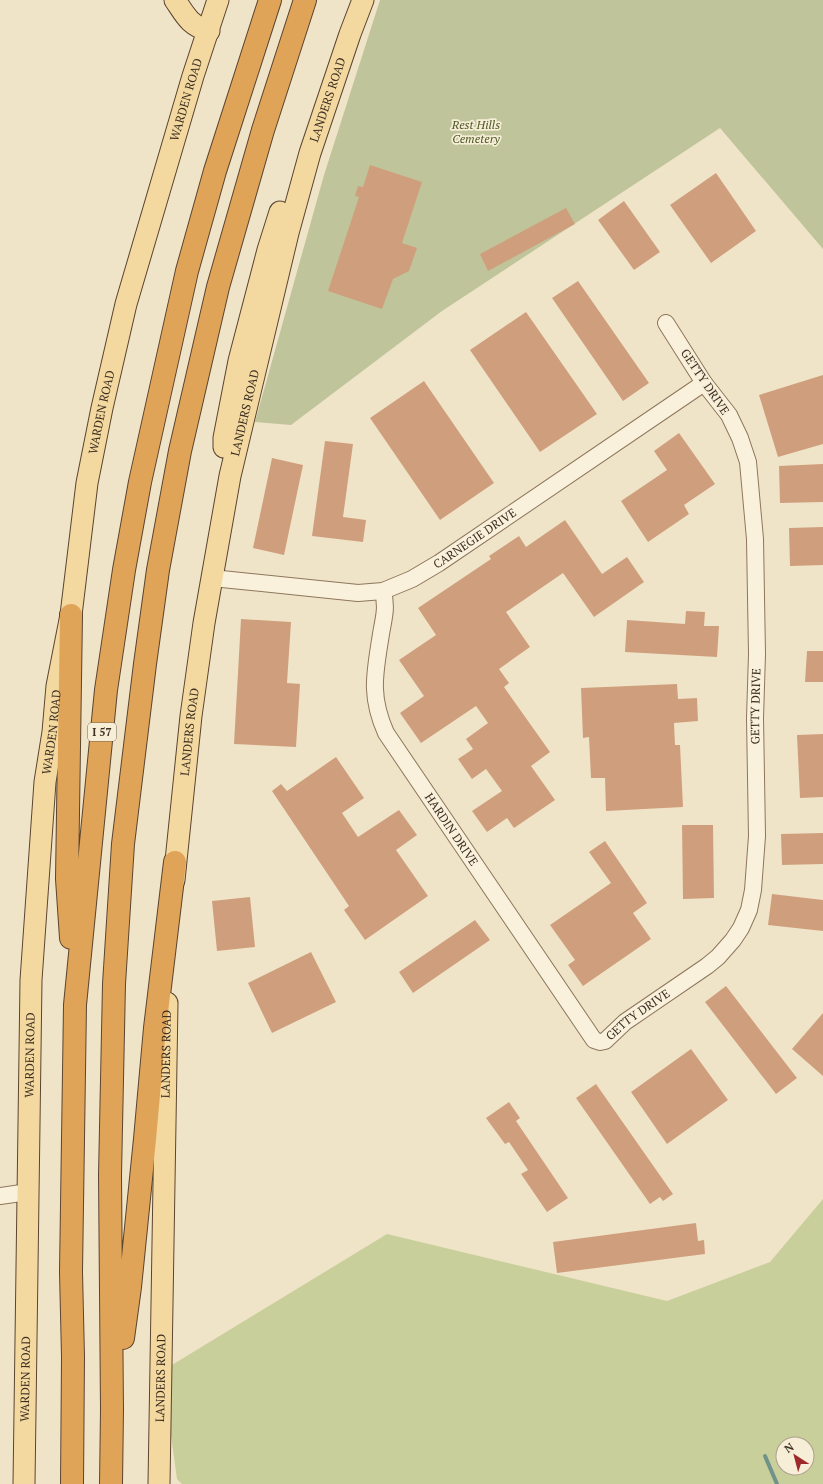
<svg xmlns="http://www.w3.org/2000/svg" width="823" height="1484" font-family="'PT Serif',serif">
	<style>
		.green { fill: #c9cf9b; fill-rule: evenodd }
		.cemetery { fill: #bfc49a }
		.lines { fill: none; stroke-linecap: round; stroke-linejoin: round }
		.stream { stroke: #6f938a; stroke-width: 4 }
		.building { fill: #cf9f7d }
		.minor-casing { stroke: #8d765c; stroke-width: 18 }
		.major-casing { stroke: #5b4430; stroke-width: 23 }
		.highway-casing { stroke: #5b4430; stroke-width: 24 }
		.minor { stroke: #faf1dc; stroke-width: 16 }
		.major { stroke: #f3d9a0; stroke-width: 21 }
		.highway { stroke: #e0a458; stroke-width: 22 }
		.labels { text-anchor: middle; stroke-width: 3.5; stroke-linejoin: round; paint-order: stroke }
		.shield { fill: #f7eed8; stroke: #756857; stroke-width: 1 }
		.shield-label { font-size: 11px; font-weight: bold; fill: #3d2e20 }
		.street-label { font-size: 12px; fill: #3d2e20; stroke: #f7eed8 }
		.park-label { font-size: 12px; font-style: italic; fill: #4d5a26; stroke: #f7eed8 }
	</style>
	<rect width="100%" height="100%" fill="#f0e4c8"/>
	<path class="green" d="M 823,1199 L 823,1484 L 182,1484 L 177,1479 L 162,1371 L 387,1234 L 667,1301 L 770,1262 ZM 783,1444 L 807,1444 L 807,1468 L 783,1468 Z"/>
	<path class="cemetery" d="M 380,0 L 823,0 L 823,249 L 720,128 L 442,311 L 291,425 L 255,422 L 324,175 Z"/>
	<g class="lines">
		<path class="stream" d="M 765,1456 L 777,1484"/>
	</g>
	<path class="building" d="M 370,165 L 422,182 L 402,243 L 417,248 L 409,271 L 393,279 L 382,309 L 328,291 L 359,197 L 355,196 L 358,186 L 363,187 Z
		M 716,173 L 756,231 L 711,263 L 670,205 Z
		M 624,201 L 660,252 L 634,270 L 598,220 Z
		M 566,208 L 575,224 L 488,271 L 480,254 Z
		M 578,281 L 649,383 L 623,401 L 552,298 Z
		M 526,312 L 597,414 L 540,452 L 470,350 Z
		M 823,375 L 823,444 L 778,457 L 759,395 Z
		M 424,381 L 494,483 L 440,520 L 370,418 Z
		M 679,433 L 715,484 L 684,505 L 689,514 L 648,542 L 621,501 L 667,470 L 654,451 Z
		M 325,441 L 353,444 L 343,517 L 366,520 L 363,542 L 312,536 Z
		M 272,458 L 303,465 L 284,555 L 253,548 Z
		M 823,464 L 823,502 L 780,503 L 779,466 Z
		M 565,520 L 602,574 L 627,557 L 644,582 L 594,617 L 563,573 L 506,612 L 530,647 L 499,669 L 509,683 L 504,687 L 550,752 L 531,766 L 555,800 L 514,828 L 507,818 L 487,832 L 472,811 L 502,791 L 486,769 L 472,779 L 458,759 L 473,749 L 466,739 L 488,723 L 476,706 L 421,743 L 400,713 L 424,696 L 399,660 L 436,635 L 418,608 L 491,559 L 489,556 L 519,536 L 526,547 Z
		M 823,527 L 823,565 L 790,566 L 789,528 Z
		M 686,611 L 705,612 L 704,626 L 719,626 L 717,657 L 625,652 L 627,620 L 685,624 Z
		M 241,619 L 291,622 L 287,683 L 300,684 L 296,747 L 234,744 Z
		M 807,651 L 823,651 L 823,682 L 805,682 Z
		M 677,684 L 678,699 L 697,698 L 698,721 L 674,723 L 675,745 L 680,745 L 683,807 L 606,811 L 605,778 L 591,778 L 589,737 L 583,738 L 581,688 Z
		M 823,734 L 823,797 L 800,798 L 797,735 Z
		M 336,757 L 364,798 L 342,813 L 358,837 L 399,810 L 417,835 L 396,850 L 428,896 L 365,940 L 344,910 L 349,906 L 272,791 L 281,784 L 287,791 Z
		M 682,825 L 713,825 L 714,898 L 683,899 Z
		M 823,833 L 823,864 L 782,865 L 781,834 Z
		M 605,841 L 647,903 L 633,913 L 651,939 L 583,986 L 568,965 L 575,960 L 550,925 L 611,883 L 589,852 Z
		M 772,894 L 823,900 L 823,931 L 768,925 Z
		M 250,897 L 255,947 L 217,951 L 212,901 Z
		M 475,920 L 490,940 L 413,993 L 399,972 Z
		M 311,952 L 336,1002 L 272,1033 L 248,983 Z
		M 726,986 L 797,1078 L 776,1094 L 705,1002 Z
		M 823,1013 L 823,1076 L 792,1049 Z
		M 691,1049 L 728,1100 L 667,1144 L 631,1092 Z
		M 596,1084 L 673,1194 L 663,1201 L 660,1197 L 650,1204 L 576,1098 Z
		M 509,1102 L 520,1118 L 516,1121 L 568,1198 L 547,1212 L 521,1174 L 528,1170 L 509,1142 L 505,1144 L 486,1118 Z
		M 696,1223 L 698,1241 L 704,1240 L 705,1254 L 557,1273 L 553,1242 Z"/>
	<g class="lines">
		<defs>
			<g id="minor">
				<path id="s1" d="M 212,578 L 358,593 L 383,591 L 412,579 L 439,563 L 704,383"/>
				<path id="s2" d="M 383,591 C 387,609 384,616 381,634 C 375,673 369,695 386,733 L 594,1040 L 600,1042 L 605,1041 L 625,1022 L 707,966 L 718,957 L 733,940 L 741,928 L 749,910 L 753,890 L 757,836 L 755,718 L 757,654 L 755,539 L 748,462 L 740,438 L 729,415 L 704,383 L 666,323"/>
				<path d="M 0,1196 L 28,1192"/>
			</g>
			<g id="major">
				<path d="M 175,0 C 186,16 189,25 209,31"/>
				<path d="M 224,447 L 224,438 L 239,361 L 268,250 L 280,212"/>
				<path id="s3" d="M 174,880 L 191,716 L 204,623 L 230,476 L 288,233 L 310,153 L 350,34 L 363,0"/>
				<path id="s4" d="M 24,1484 L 31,980 L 45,782 L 53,732 L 57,686 L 71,615 L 87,483 L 102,408 L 126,304 L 193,76 L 218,0"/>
				<path id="s5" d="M 159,1484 L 167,1003"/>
			</g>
			<path id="highway" d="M 71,615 L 67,879 L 71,938
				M 123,1338 L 130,1287 L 145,1139 L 155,1028 L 175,862
				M 72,1484 L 73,1357 L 71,1272 L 75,1005 L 106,690 L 124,570 L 140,482 L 187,271 L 215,171 L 270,0
				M 111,1484 L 112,1410 L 110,1175 L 114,984 L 123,844 L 145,664 L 158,570 L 180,451 L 218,287 L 263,130 L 305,0"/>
		</defs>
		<use href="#minor" class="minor-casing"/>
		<use href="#major" class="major-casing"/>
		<use href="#highway" class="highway-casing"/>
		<use href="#minor" class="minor"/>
		<use href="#major" class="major"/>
		<use href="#highway" class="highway"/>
	</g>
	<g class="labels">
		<rect class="shield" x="88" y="723" width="28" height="18" rx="3"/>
		<g class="shield-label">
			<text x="102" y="736">I 57</text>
		</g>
		<g class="street-label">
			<text dy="4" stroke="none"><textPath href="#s4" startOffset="1401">WARDEN ROAD</textPath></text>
			<text dy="4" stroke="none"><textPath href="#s3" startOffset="797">LANDERS ROAD</textPath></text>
			<text transform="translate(705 382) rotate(56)" y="4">GETTY DRIVE</text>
			<text dy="4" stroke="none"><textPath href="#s4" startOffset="1077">WARDEN ROAD</textPath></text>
			<text dy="4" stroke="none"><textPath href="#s3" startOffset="473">LANDERS ROAD</textPath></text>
			<text dy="4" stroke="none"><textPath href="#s1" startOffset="278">CARNEGIE DRIVE</textPath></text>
			<text dy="4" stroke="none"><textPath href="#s2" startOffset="929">GETTY DRIVE</textPath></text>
			<text dy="4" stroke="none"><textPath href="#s4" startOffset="753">WARDEN ROAD</textPath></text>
			<text dy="4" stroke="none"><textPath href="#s3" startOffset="149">LANDERS ROAD</textPath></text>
			<text dy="4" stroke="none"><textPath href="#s2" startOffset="261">HARDIN DRIVE</textPath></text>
			<text dy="4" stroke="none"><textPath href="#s2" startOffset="569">GETTY DRIVE</textPath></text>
			<text dy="4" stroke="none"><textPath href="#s4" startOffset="429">WARDEN ROAD</textPath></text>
			<text dy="4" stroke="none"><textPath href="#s5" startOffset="430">LANDERS ROAD</textPath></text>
			<text dy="4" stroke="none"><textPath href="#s5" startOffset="106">LANDERS ROAD</textPath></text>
			<text dy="4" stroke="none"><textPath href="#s4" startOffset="105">WARDEN ROAD</textPath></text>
		</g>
		<g class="park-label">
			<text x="476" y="129">Rest Hills<tspan x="476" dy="14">Cemetery</tspan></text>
		</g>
	</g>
	<g transform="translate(795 1456) rotate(324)"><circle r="19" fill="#f7eed8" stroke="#ada18e"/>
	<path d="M0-3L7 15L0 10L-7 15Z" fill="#9e2a2b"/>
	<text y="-6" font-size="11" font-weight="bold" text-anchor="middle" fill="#3d2e20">N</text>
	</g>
</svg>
